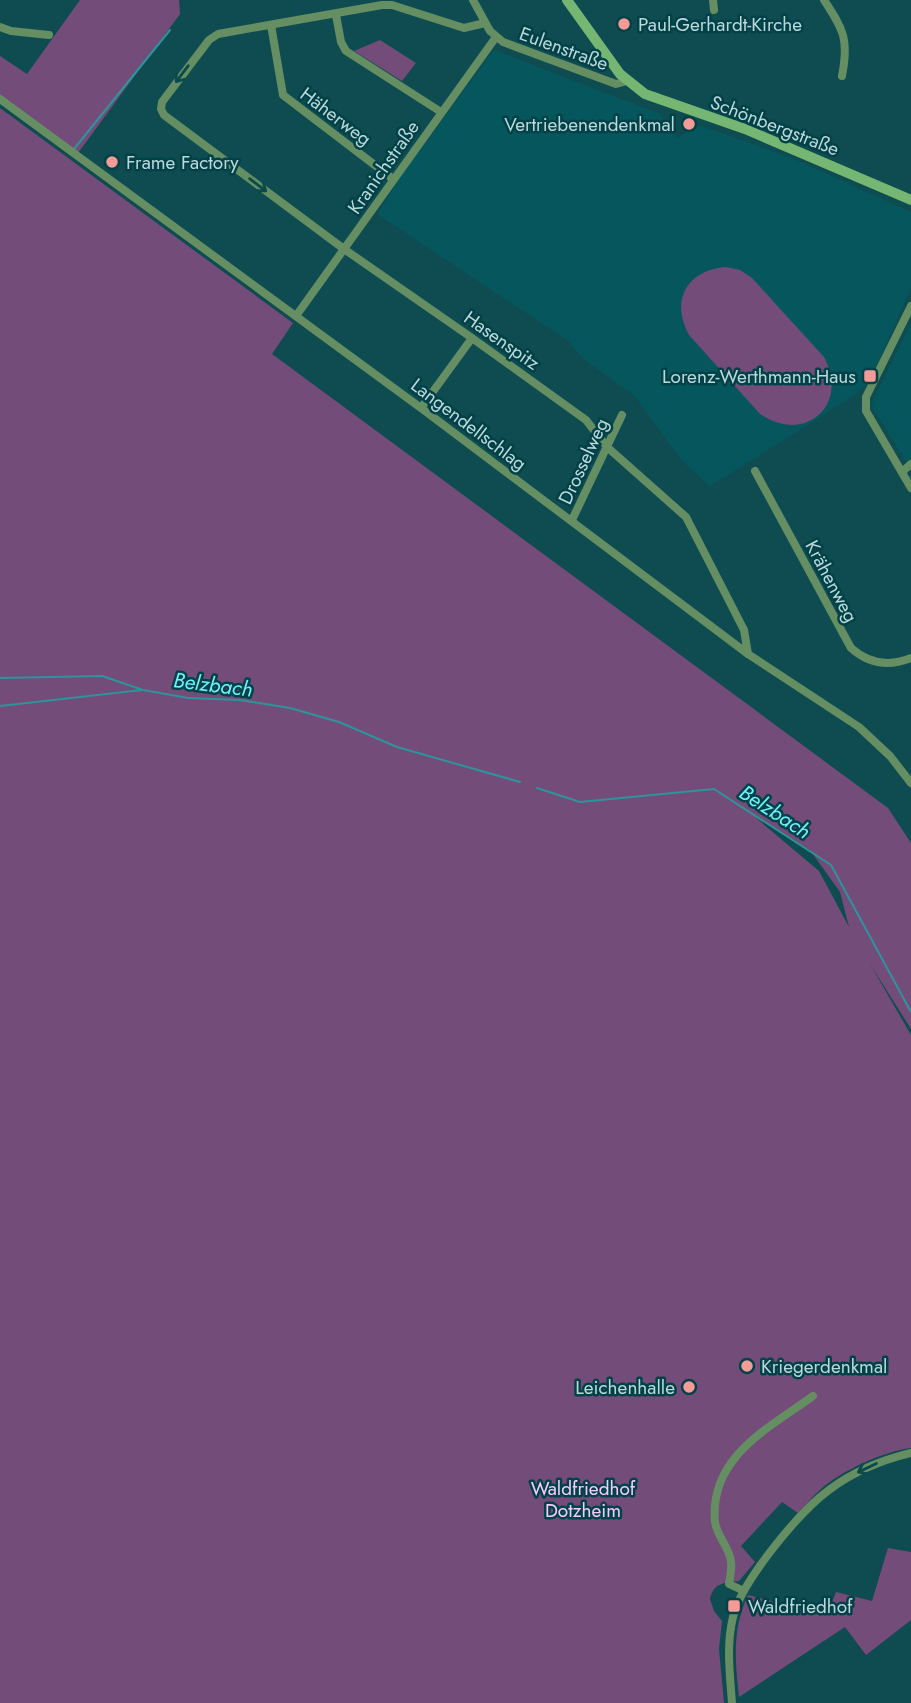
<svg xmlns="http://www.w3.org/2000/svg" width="911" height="1703" font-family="Jost,sans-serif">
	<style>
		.built { fill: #06575d }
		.green { fill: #744c79; fill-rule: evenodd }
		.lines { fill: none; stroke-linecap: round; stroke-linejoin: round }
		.stream { stroke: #2d949c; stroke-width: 2 }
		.street { stroke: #658e63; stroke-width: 8 }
		.secondary { stroke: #75b772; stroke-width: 10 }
		.oneway { stroke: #0a4a4a }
		.poi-dot { fill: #f59b97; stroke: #004247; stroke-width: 2.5 }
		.labels { text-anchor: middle; stroke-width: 5; stroke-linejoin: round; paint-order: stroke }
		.poi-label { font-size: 19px; fill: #bdd8db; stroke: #004247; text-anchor: start }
		.street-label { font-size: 19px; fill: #bdd8db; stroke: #004247 }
		.park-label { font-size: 19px; fill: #facaff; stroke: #004247 }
		.water-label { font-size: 21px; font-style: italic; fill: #6ff2fd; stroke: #004247 }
	</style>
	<rect width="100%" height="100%" fill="#0f4c51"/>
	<path class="built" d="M 494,50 L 660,114 L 678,138 L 699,125 L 794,159 L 911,212 L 911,288 L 870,381 L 852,397 L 710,486 L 681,460 L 635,396 L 585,360 L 567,340 L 377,214 L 404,172 Z
		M 911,323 L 911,460 L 907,463 L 871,405 Z"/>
	<path class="green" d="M 80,0 L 179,0 L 180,14 L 78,153 L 0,95 L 0,56 L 27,74 Z
		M 380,40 L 416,63 L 402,81 L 354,51 Z
		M 0,108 L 293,323 L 272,354 L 888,808 L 911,843 L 911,1029 L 870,964 L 911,1035 L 911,1448 C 884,1451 841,1471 821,1489 C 813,1496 806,1505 798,1513 L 782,1502 L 741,1546 L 755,1562 L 739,1581 C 724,1583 714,1582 710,1599 L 714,1611 L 722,1621 L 719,1649 L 724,1703 L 0,1703 ZM 755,817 L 810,850 L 840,892 L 849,927 L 819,871 Z
		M 726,267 L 740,270 L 752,278 L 824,357 C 850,405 805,445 760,414 L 689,335 C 670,300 687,270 726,267 Z
		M 888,1548 L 911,1552 L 911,1620 L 866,1655 L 845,1627 L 739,1697 C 735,1660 732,1629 748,1595 L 827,1615 L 836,1592 L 872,1601 Z"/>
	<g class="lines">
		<path class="stream" d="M 74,149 L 170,30
			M 0,678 L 102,676 L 143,690 L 188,698 L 240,700 L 290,708 L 339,722 L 397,747 L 520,782
			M 0,706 L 142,690
			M 537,788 L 580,802 L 714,789 L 831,865 L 911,1012"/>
		<path class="street" d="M 473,0 L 490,31 L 503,42 L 616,84 L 627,81
			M 713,0 L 714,10
			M 824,0 C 844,30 849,40 842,76
			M 336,15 L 341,42 L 346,51 L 441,112
			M 485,23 L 464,28 L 392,5 L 382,5 L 218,34 L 209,40 L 162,102 L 161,109 L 164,115 L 344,249 L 472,338 L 586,420 L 607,447 L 686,517 L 744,630 L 748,654
			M 271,25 L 283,95 L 393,179
			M 0,27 L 11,31 L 49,35
			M 0,99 L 421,408 L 748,654 L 859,727 L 890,756 L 911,783
			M 911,306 L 866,397 L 866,411 L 911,488
			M 296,316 L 496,37
			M 421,408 L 472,338
			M 755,471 L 851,648 C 869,664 889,667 911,658
			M 902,472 L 911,464
			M 572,520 L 622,415
			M 744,1591 L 729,1584 C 730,1577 732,1569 731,1562 C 730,1548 717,1537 715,1522 C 709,1457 769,1428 813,1396
			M 732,1703 C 730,1675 726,1645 733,1617 C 741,1582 799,1512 829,1490 C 853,1472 882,1460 911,1453"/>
		<path class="secondary" d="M 567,0 L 620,74 L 645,94 L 745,129 L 911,200"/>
	</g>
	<defs><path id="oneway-shaft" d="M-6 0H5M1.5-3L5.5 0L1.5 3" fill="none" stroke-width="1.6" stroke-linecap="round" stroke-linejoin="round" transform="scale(1.75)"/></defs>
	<g class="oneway">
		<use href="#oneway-shaft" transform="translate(182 74) rotate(127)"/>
		<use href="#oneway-shaft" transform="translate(258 185) rotate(37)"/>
		<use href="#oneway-shaft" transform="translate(867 1468) rotate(154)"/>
	</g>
	<g class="poi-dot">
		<circle cx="624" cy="24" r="7"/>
		<circle cx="689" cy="124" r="7"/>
		<circle cx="112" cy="162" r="7"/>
		<rect x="863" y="369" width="14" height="14" rx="3.5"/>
		<circle cx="747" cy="1366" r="7"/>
		<circle cx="689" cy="1387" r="7"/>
		<rect x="727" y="1599" width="14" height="14" rx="3.5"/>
	</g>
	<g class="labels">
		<g class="poi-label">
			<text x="638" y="31">Paul-Gerhardt-Kirche</text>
			<text x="675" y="131" text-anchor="end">Vertriebenendenkmal</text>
			<text x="126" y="169">Frame Factory</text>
			<text x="856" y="383" text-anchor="end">Lorenz-Werthmann-Haus</text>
			<text x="761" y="1373">Kriegerdenkmal</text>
			<text x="675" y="1394" text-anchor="end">Leichenhalle</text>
			<text x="748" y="1613">Waldfriedhof</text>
		</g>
		<g class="street-label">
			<text transform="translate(564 48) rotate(20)" y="7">Eulenstraße</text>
			<text transform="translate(336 116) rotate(37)" y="7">Häherweg</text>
			<text transform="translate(775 125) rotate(21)" y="7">Schönbergstraße</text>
			<text transform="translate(383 167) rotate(-55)" y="7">Kranichstraße</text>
			<text transform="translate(502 340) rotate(35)" y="7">Hasenspitz</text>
			<text transform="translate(469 424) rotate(37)" y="7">Langendellschlag</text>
			<text transform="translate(583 461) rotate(-65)" y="7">Drosselweg</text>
			<text transform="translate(832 581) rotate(62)" y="7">Krähenweg</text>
		</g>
		<g class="park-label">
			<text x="583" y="1495">Waldfriedhof<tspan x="583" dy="22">Dotzheim</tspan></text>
		</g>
		<g class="water-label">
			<text transform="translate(213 685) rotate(7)" y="7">Belzbach</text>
			<text transform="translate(775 812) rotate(33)" y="7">Belzbach</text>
		</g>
	</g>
</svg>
